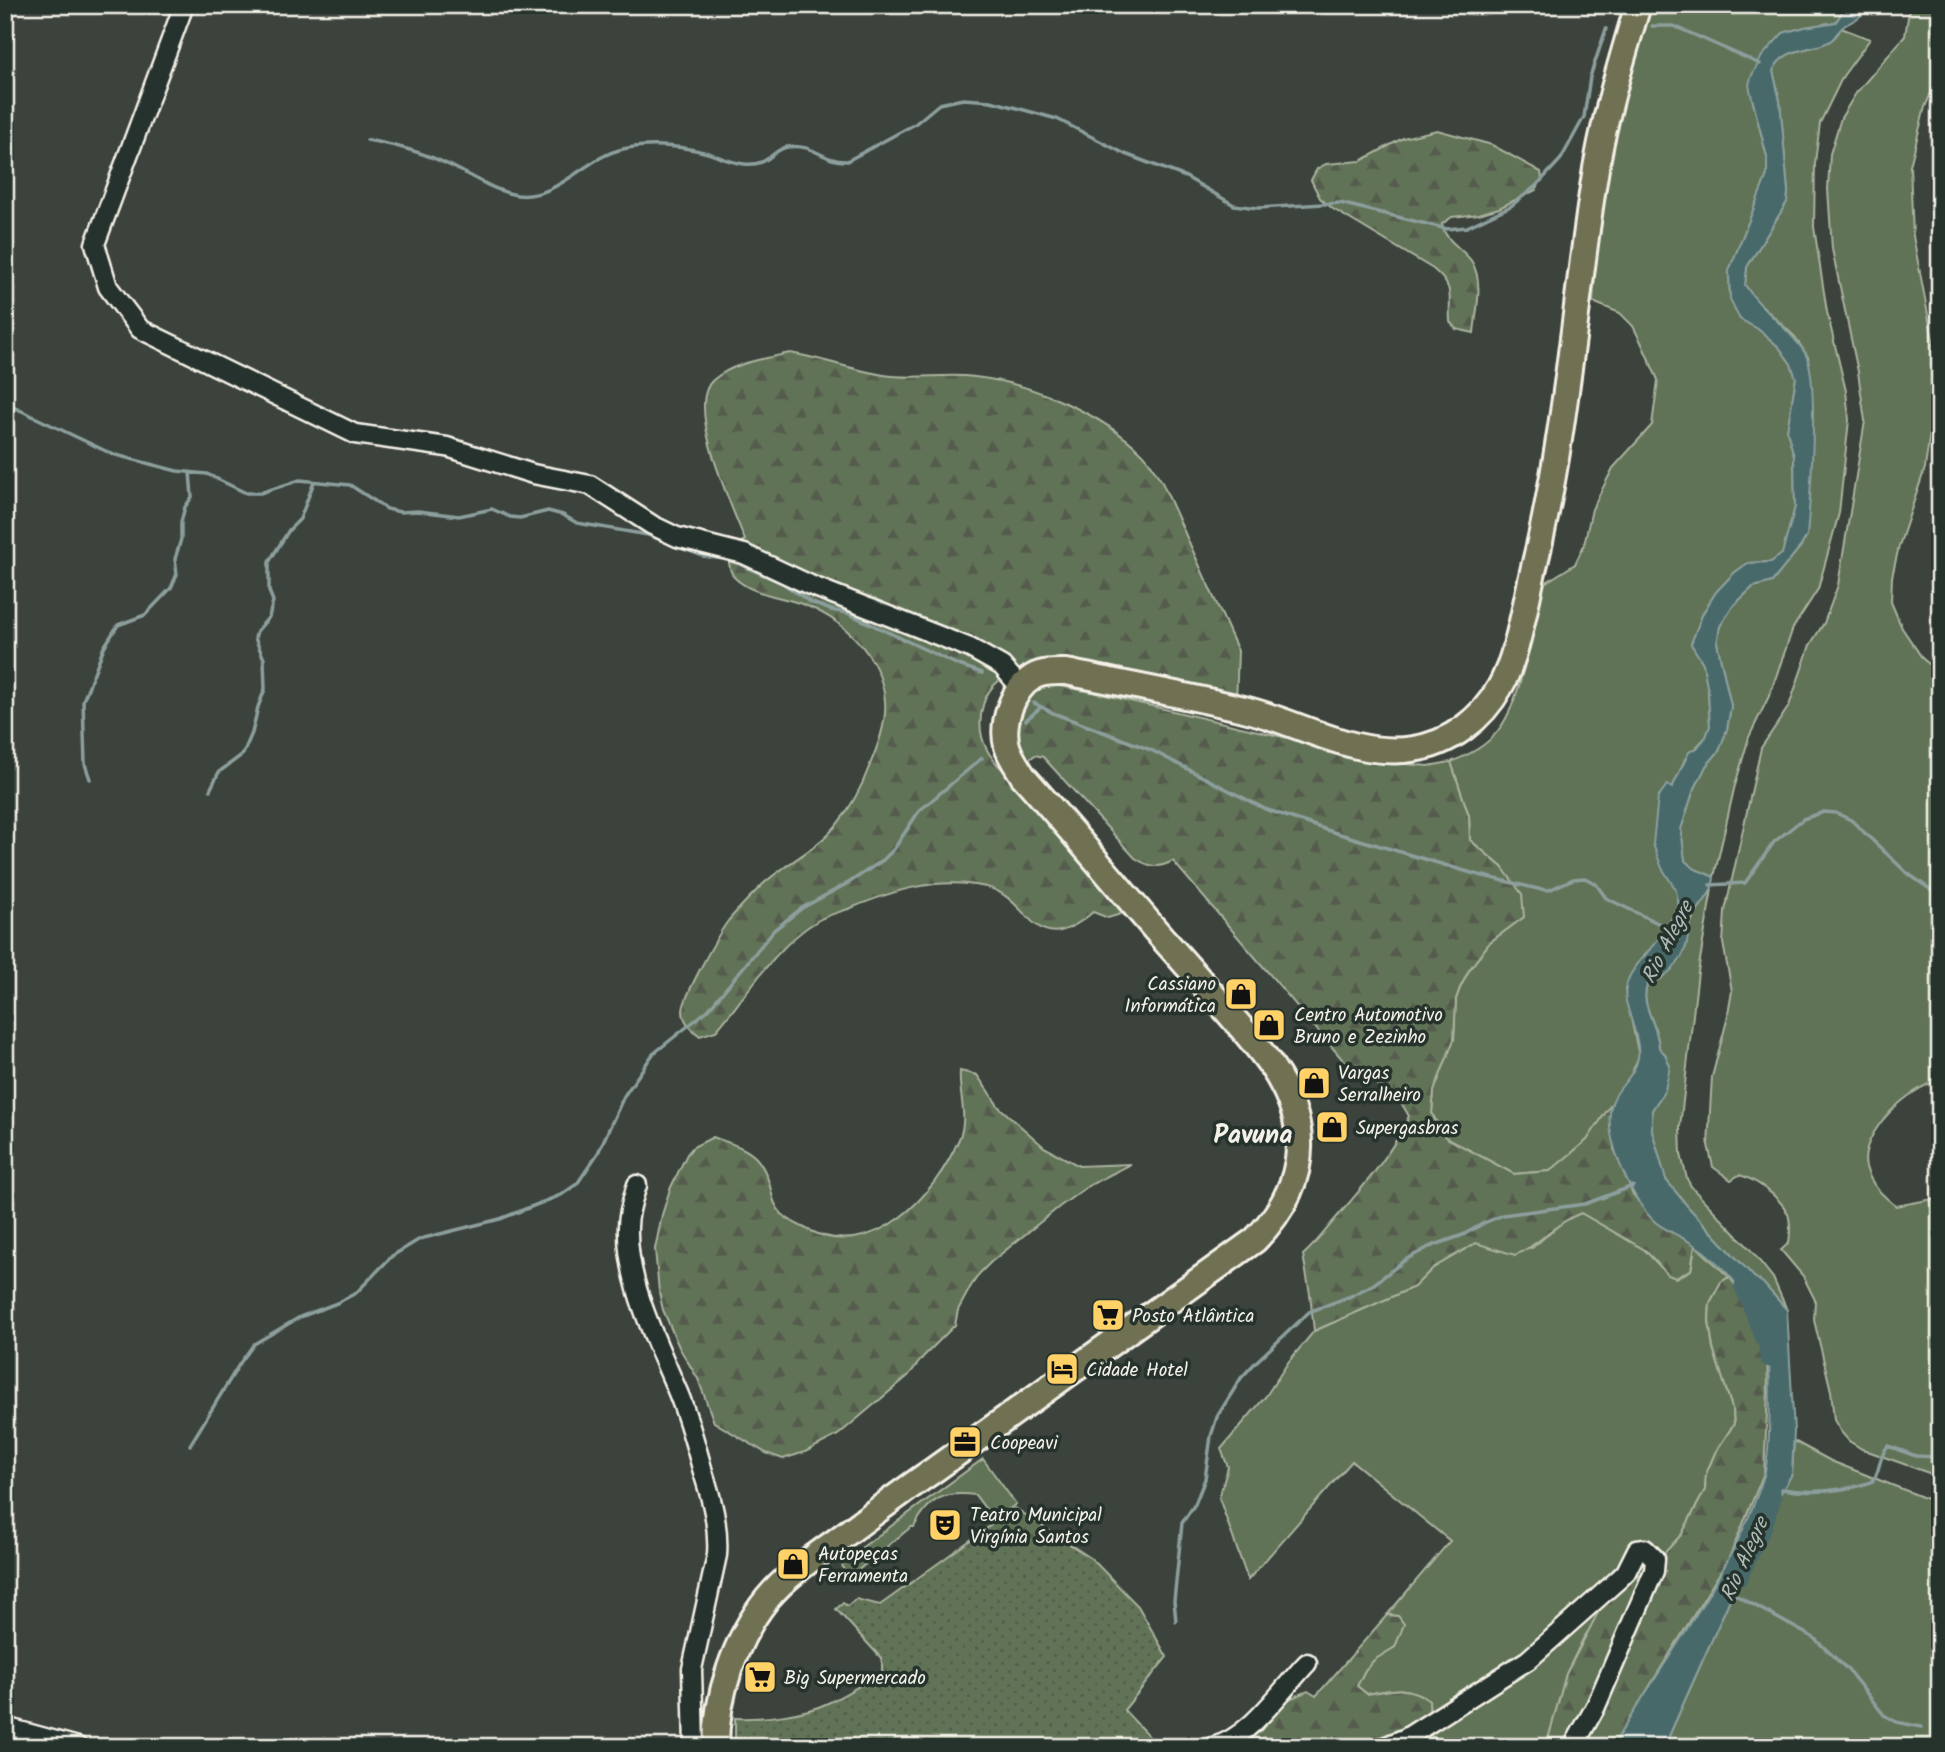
<svg xmlns="http://www.w3.org/2000/svg" width="1945" height="1752" font-family="Kalam,sans-serif">
	<style>
		.grass { fill: #617356; stroke: #aab29f; stroke-width: 2 }
		.forest { fill: url(#forest-firs); stroke: #aab29f; stroke-width: 2 }
		.park { fill: url(#park-dots); stroke: #aab29f; stroke-width: 2 }
		.water { fill: #46696b; stroke: #8c9f9d; stroke-width: 2 }
		.lines { fill: none; stroke-linecap: round; stroke-linejoin: round }
		.stream { stroke: #8c9f9d; stroke-width: 3.5 }
		.river { stroke: #46696b; stroke-width: 21 }
		.minor-casing { stroke: #f4f1e8; stroke-width: 23 }
		.highway-casing { stroke: #f4f1e8; stroke-width: 30 }
		.minor { stroke: #26332d; stroke-width: 18 }
		.highway { stroke: #706f52; stroke-width: 24 }
		.labels { text-anchor: middle; stroke-width: 7; stroke-linejoin: round; paint-order: stroke }
		.poi-label { font-size: 19px; fill: #f4f1e8; stroke: #26332d; text-anchor: start }
		.water-label { font-size: 21px; font-style: italic; fill: #aebbb6; stroke: #26332d }
		.district-label { font-size: 26px; font-weight: bold; fill: #f4f1e8; stroke: #26332d }
	</style>
	<defs>
		<pattern id="forest-firs" width="22" height="20" patternUnits="userSpaceOnUse" patternTransform="scale(1.75)"><rect width="22" height="20" fill="#617356"/><path d="M5 1l3.5 6h-7zM16 11l3.5 6h-7z" fill="#545b4d"/></pattern>
		<pattern id="park-dots" width="8" height="8" patternUnits="userSpaceOnUse" patternTransform="scale(1.75)"><rect width="8" height="8" fill="#617356"/><path d="M2 2h.1M6 6h.1" fill="none" stroke="#545b4d" stroke-width="1.8" stroke-linecap="round"/></pattern>
	</defs>
	<rect width="100%" height="100%" fill="#3c423c"/>
	<filter id="ink" filterUnits="userSpaceOnUse"><feTurbulence type="fractalNoise" baseFrequency=".0143" numOctaves="2"/><feDisplacementMap in="SourceGraphic" scale="14" xChannelSelector="R" yChannelSelector="G"/><feConvolveMatrix kernelMatrix="1 2 1 2 8 2 1 2 1" color-interpolation-filters="sRGB"/></filter>
	<g filter="url(#ink)">
		<path class="grass" d="M 1644,5 C 1666,5 1688,19 1709,5 L 1832,5 L 1843,11 L 1836,22 L 1805,27 L 1783,33 L 1752,98 L 1767,157 L 1767,175 L 1729,271 L 1730,299 L 1740,319 L 1758,329 L 1779,347 L 1791,364 L 1796,378 L 1787,431 L 1794,456 L 1795,507 L 1782,554 L 1771,562 L 1748,563 L 1734,573 L 1716,592 L 1703,613 L 1691,644 L 1703,663 L 1708,691 L 1710,726 L 1706,737 L 1685,759 L 1672,789 L 1679,907 L 1659,939 L 1636,965 L 1625,990 L 1639,1056 L 1630,1077 L 1588,1140 L 1575,1153 L 1550,1171 L 1514,1174 L 1444,1137 L 1432,1113 L 1434,1091 L 1454,1039 L 1456,999 L 1460,988 L 1469,970 L 1490,942 L 1524,917 L 1502,867 L 1470,840 L 1469,816 L 1451,762 C 1468,755 1485,747 1497,732 C 1523,701 1532,626 1540,586 L 1575,564 L 1584,545 L 1592,509 L 1613,468 L 1652,425 L 1658,380 L 1641,342 L 1633,326 L 1620,313 L 1593,302 L 1600,203 L 1608,147 Z
			M 1910,5 L 1940,5 L 1940,72 L 1925,107 L 1910,166 L 1913,236 L 1935,351 L 1932,419 L 1925,468 L 1899,546 L 1892,577 L 1891,602 L 1902,628 L 1923,659 L 1940,673 L 1940,1080 C 1910,1087 1858,1133 1866,1167 C 1871,1185 1882,1195 1896,1206 L 1933,1199 L 1940,1208 L 1940,1477 L 1862,1449 L 1849,1441 L 1841,1432 L 1834,1420 L 1831,1391 L 1814,1320 L 1815,1300 L 1803,1276 L 1781,1250 L 1789,1243 C 1790,1235 1791,1223 1788,1214 C 1780,1197 1756,1179 1739,1175 L 1731,1180 L 1713,1167 L 1708,1145 L 1712,1077 L 1727,1020 L 1732,991 L 1723,943 L 1725,911 L 1761,748 L 1789,706 L 1810,645 L 1824,623 L 1838,585 L 1865,421 L 1858,372 L 1832,249 L 1828,189 L 1830,154 L 1841,118 L 1856,93 L 1905,36 Z
			M 1841,28 L 1870,39 L 1843,76 L 1820,123 L 1815,163 L 1814,227 L 1827,312 L 1846,391 L 1849,420 L 1839,513 L 1818,589 L 1793,628 L 1770,694 L 1749,737 L 1734,789 L 1714,877 L 1695,869 L 1685,861 L 1681,829 L 1693,792 L 1706,766 L 1719,751 L 1727,729 L 1731,706 L 1717,643 L 1720,626 L 1733,606 L 1753,587 L 1772,582 L 1801,546 L 1807,535 L 1812,428 L 1808,357 L 1795,337 L 1753,297 L 1745,285 L 1747,267 L 1787,202 L 1788,192 L 1780,101 L 1773,71 C 1785,40 1828,57 1841,28 Z
			M 1712,889 L 1698,972 L 1680,1127 L 1681,1154 L 1687,1179 L 1692,1188 L 1749,1248 L 1773,1278 L 1787,1310 L 1763,1283 L 1754,1277 L 1689,1208 L 1666,1180 L 1652,1131 L 1652,1110 L 1665,1090 L 1665,1054 L 1659,1048 C 1658,1022 1638,1004 1648,983 L 1661,979 L 1686,947 L 1688,929 L 1694,916 Z
			M 1581,1213 L 1645,1250 L 1668,1275 L 1676,1278 L 1691,1270 L 1695,1245 L 1729,1277 L 1721,1282 L 1710,1303 L 1709,1321 L 1713,1348 L 1733,1411 L 1734,1424 L 1715,1453 L 1706,1474 L 1705,1490 L 1682,1534 L 1647,1572 L 1628,1579 L 1584,1637 L 1566,1674 L 1546,1747 L 1449,1747 L 1443,1740 L 1430,1736 L 1429,1700 C 1406,1684 1392,1690 1367,1694 L 1357,1686 L 1365,1670 L 1374,1659 L 1395,1647 L 1403,1624 L 1398,1616 L 1387,1615 L 1450,1541 L 1352,1461 L 1248,1580 L 1219,1498 L 1228,1467 L 1221,1449 L 1266,1396 L 1289,1361 L 1314,1331 L 1414,1287 L 1433,1268 L 1476,1243 L 1532,1248 L 1566,1219 Z
			M 1794,1441 L 1831,1461 L 1940,1504 L 1940,1747 L 1664,1747 L 1747,1561 L 1753,1540 L 1792,1474 Z
			M 983,1459 L 1016,1504 L 994,1520 L 975,1495 C 944,1491 929,1498 914,1527 L 911,1527 L 857,1571 L 844,1576 L 842,1562 Z"/>
		<path class="forest" d="M 1437,130 L 1492,145 L 1541,172 L 1542,179 L 1536,190 L 1499,208 L 1479,214 L 1452,217 L 1442,224 C 1445,242 1463,248 1472,262 C 1484,283 1476,311 1474,333 L 1456,329 L 1450,322 C 1448,296 1456,288 1433,269 L 1333,209 L 1320,198 L 1311,180 L 1317,169 L 1326,164 L 1361,161 L 1403,138 Z
			M 790,353 C 822,358 852,370 884,375 C 914,380 945,373 975,377 C 1031,383 1103,414 1143,454 C 1150,461 1155,472 1161,480 L 1238,651 L 1236,703 L 1025,668 C 1004,675 989,684 983,705 C 975,734 986,757 1009,775 C 1019,783 1031,789 1039,799 C 1070,836 1101,874 1131,911 L 1108,918 L 1093,912 C 1032,964 1032,898 986,887 C 939,876 895,890 851,908 C 840,912 827,915 817,921 C 773,948 749,993 716,1031 L 700,1036 C 692,1030 683,1022 683,1011 C 683,997 719,933 728,921 C 738,909 750,897 761,886 C 784,864 812,853 835,827 C 850,809 861,789 869,767 C 877,748 887,723 885,701 C 881,654 841,617 799,603 C 779,596 751,594 735,578 C 727,569 729,558 730,548 L 745,540 C 733,509 684,405 713,380 C 734,362 764,359 790,353 Z
			M 1037,682 L 1092,692 L 1394,763 L 1428,766 L 1451,762 L 1469,816 L 1470,840 L 1502,867 L 1522,894 L 1524,917 L 1490,942 L 1469,970 L 1460,988 L 1456,999 L 1454,1039 L 1434,1091 L 1432,1113 L 1437,1125 L 1445,1137 L 1514,1174 L 1550,1171 L 1587,1140 L 1612,1103 L 1614,1149 L 1626,1173 L 1632,1193 L 1654,1221 L 1695,1245 L 1691,1270 L 1676,1278 L 1668,1275 L 1645,1250 L 1581,1213 C 1555,1223 1541,1244 1515,1255 L 1476,1243 L 1433,1268 L 1414,1287 L 1314,1331 L 1310,1294 L 1303,1255 C 1316,1244 1325,1231 1336,1218 C 1364,1186 1391,1155 1409,1116 L 1400,1101 L 1342,1059 L 1173,861 C 1158,869 1149,867 1135,858 L 1043,757 L 1035,755 L 1026,762 L 1006,715 Z
			M 960,1071 L 977,1075 L 999,1107 L 1044,1147 L 1079,1166 L 1131,1164 L 1088,1186 L 1059,1207 L 991,1262 L 980,1273 L 971,1286 L 958,1310 L 955,1325 L 924,1356 L 908,1376 L 838,1435 L 805,1452 L 783,1459 L 766,1453 L 714,1422 L 698,1379 L 679,1347 L 663,1310 L 659,1292 L 655,1249 L 662,1215 L 670,1189 L 687,1154 L 693,1147 L 713,1137 C 747,1149 762,1152 771,1190 C 773,1199 775,1207 782,1214 C 789,1221 800,1226 809,1230 C 874,1263 936,1194 959,1139 C 969,1117 958,1094 960,1071 Z
			M 1729,1277 L 1759,1315 L 1767,1343 L 1768,1392 L 1764,1473 L 1729,1558 L 1612,1747 L 1546,1747 L 1566,1674 L 1603,1603 L 1628,1579 L 1647,1572 L 1682,1534 L 1705,1490 L 1706,1474 L 1715,1453 L 1734,1424 L 1733,1411 L 1713,1348 L 1709,1321 L 1710,1303 L 1721,1282 Z
			M 1387,1615 L 1398,1616 L 1404,1624 L 1395,1647 L 1374,1660 L 1365,1670 L 1357,1686 L 1367,1694 C 1392,1690 1406,1684 1429,1700 L 1430,1736 L 1443,1740 L 1449,1747 L 1226,1747 L 1261,1711 L 1308,1691 L 1316,1696 Z"/>
		<path class="park" d="M 1015,1508 L 1092,1559 L 1138,1606 L 1167,1657 L 1124,1710 L 1155,1743 L 1167,1747 L 735,1747 L 735,1718 C 763,1719 803,1715 828,1703 C 847,1694 864,1683 882,1673 L 882,1659 L 836,1609 L 843,1603 L 847,1606 L 856,1599 L 880,1605 Z"/>
		<path class="water" d="M 1853,5 L 1869,5 C 1863,17 1854,20 1844,26 C 1836,32 1835,41 1824,44 C 1805,51 1782,49 1773,71 L 1780,101 L 1788,192 L 1787,202 L 1747,267 L 1745,285 C 1761,311 1789,327 1805,353 C 1820,377 1810,502 1807,535 L 1801,546 L 1772,582 L 1753,587 L 1733,606 L 1720,626 L 1717,643 L 1731,706 L 1727,729 L 1719,751 L 1706,766 L 1693,792 L 1681,829 L 1685,861 L 1695,869 L 1714,877 C 1713,894 1703,901 1694,915 C 1688,925 1689,935 1686,946 C 1680,966 1667,977 1648,983 C 1638,1004 1658,1023 1659,1048 L 1665,1054 L 1670,1066 L 1665,1090 L 1652,1110 L 1652,1131 L 1666,1180 L 1689,1208 L 1754,1277 L 1763,1283 L 1787,1310 L 1794,1431 L 1792,1474 L 1753,1540 L 1747,1561 L 1664,1747 L 1612,1747 C 1662,1662 1736,1569 1764,1475 C 1771,1451 1771,1369 1767,1343 C 1761,1307 1723,1263 1693,1244 C 1680,1235 1662,1230 1652,1219 C 1631,1198 1601,1133 1612,1103 C 1617,1087 1635,1076 1638,1058 C 1641,1043 1629,1016 1626,1001 C 1621,974 1645,958 1659,938 C 1666,928 1672,918 1679,907 L 1676,890 L 1662,868 L 1653,844 L 1658,797 L 1667,785 L 1672,788 L 1689,752 L 1697,748 L 1706,737 L 1710,726 L 1708,691 L 1703,663 L 1691,644 L 1703,613 L 1716,592 L 1734,573 L 1748,563 L 1771,562 L 1782,554 L 1795,507 L 1794,456 L 1787,431 L 1796,378 L 1791,364 L 1779,347 L 1758,329 L 1740,319 L 1730,299 L 1729,271 L 1767,175 L 1767,157 L 1752,98 L 1749,85 L 1751,77 L 1762,56 L 1783,33 L 1805,27 L 1836,22 L 1843,11 Z"/>
		<g class="lines">
			<path class="stream" d="M 1652,26 L 1674,26 L 1760,64
				M 367,140 C 395,145 423,152 449,165 C 471,175 493,191 517,195 C 558,200 585,157 623,149 C 651,143 681,146 708,153 C 719,157 732,163 744,164 C 769,167 771,150 787,147 C 815,143 822,162 847,161 L 915,124 L 939,104 L 963,99 L 991,101 L 1057,119 L 1125,154 L 1186,177 L 1234,205 L 1258,208 L 1340,203 L 1447,229 L 1467,227 L 1511,206 L 1537,185 L 1561,159 L 1584,117 L 1590,77 L 1606,29
				M 5,403 L 112,454 L 177,471 L 207,474 L 246,493 L 260,493 L 300,480 L 350,485 L 387,509 L 400,512 L 418,511 L 459,516 L 492,509 L 510,517 L 520,518 L 548,511 L 563,515 L 577,523 L 648,535 L 703,556 L 730,560 L 784,584 L 810,602 L 831,610 L 847,613 L 956,664 L 982,673
				M 1034,703 L 1053,713 L 1151,750 L 1265,809 L 1333,832 L 1475,874 L 1538,889 L 1549,890 L 1573,879 L 1585,878 L 1596,884 L 1606,898 L 1668,928
				M 1026,720 L 1041,707
				M 90,779 L 85,764 L 83,701 L 104,647 L 118,625 L 145,615 L 171,588 L 177,574 L 175,559 L 181,539 L 181,522 L 185,507 L 192,497 L 190,472
				M 210,790 L 219,772 L 243,754 L 252,733 L 258,707 L 265,689 L 264,659 L 255,638 L 257,631 L 269,617 L 273,601 L 269,591 L 269,562 L 289,530 L 300,519 L 314,482
				M 1710,885 L 1745,883 L 1774,842 L 1803,819 L 1824,812 L 1836,813 L 1851,820 L 1907,873 L 1940,896
				M 190,1445 L 240,1363 L 254,1344 L 300,1317 L 337,1303 L 356,1293 L 392,1256 L 420,1239 L 500,1219 L 561,1195 L 577,1184 L 598,1153 L 624,1096 L 653,1054 L 708,1010 L 774,930 L 802,908 L 850,882 L 883,860 L 894,849 L 919,811 L 982,758
				M 1781,1489 C 1811,1494 1843,1491 1872,1482 C 1881,1472 1878,1456 1888,1446 L 1916,1456 L 1940,1457
				M 1730,1592 L 1814,1638 L 1848,1670 L 1884,1715 L 1896,1722 L 1922,1727
				M 1176,1621 L 1174,1601 L 1182,1523 L 1195,1504 L 1205,1479 L 1211,1436 L 1217,1417 L 1241,1378 L 1256,1362 L 1309,1312 L 1351,1296 L 1374,1284 L 1405,1260 L 1429,1247 L 1463,1235 L 1484,1223 L 1503,1215 L 1585,1204 L 1633,1186"/>
			<path class="river" d="M 1745,1286 L 1769,1345 L 1770,1357
				M 1737,1577 L 1762,1525 L 1771,1497"/>
			<defs>
				<path id="minor" d="M 184,5 L 95,244 L 108,287 L 140,329 L 355,434 L 447,447 L 533,474 L 590,485 L 652,525 L 677,537 L 744,554 L 810,585 L 970,648 L 1002,666 L 1021,688
					M 637,1185 C 633,1198 628,1212 628,1227 C 626,1283 658,1344 679,1395 C 689,1420 696,1446 703,1472 C 712,1500 719,1526 717,1555 L 692,1669 L 694,1747
					M 5,1727 L 78,1747
					M 1213,1747 C 1250,1738 1281,1690 1307,1663
					M 1384,1747 L 1406,1738 L 1528,1660 L 1619,1579 L 1626,1572 L 1637,1550 L 1645,1549 L 1655,1559 L 1654,1571 L 1596,1706 L 1573,1747"/>
				<path id="highway" d="M 716,1747 C 716,1696 735,1639 767,1599 C 785,1577 810,1560 832,1544 C 865,1520 897,1495 931,1472 C 1039,1395 1147,1317 1255,1240 C 1289,1205 1308,1164 1295,1115 C 1284,1076 1258,1047 1232,1017 C 1208,989 1183,961 1158,933 C 1113,881 1069,827 1023,776 C 1017,766 1010,757 1007,746 C 1001,723 1012,690 1033,677 C 1043,671 1055,672 1066,672 C 1125,684 1185,695 1244,709 C 1299,722 1354,758 1413,749 C 1450,744 1482,719 1500,687 C 1518,656 1526,599 1535,563 C 1565,439 1574,313 1593,187 C 1602,125 1620,65 1638,5"/>
			</defs>
			<use href="#minor" class="minor-casing"/>
			<use href="#highway" class="highway-casing"/>
			<use href="#minor" class="minor"/>
			<use href="#highway" class="highway"/>
		</g>
	</g>
	<defs>
		<symbol id="shop-square" viewBox="-11 -11 22 22"><rect x="-9" y="-9" width="18" height="18" rx="4" fill="#ffd166" stroke="#26332d"/><path d="M-5-2.5h2.3a2.7 3.5 0 0 1 5.4 0H5L5.5 6h-11ZM-1.5-2.5h3a1.5 2.3 0 0 0-3 0Z" fill="#111"/></symbol>
		<symbol id="supermarket-square" viewBox="-11 -11 22 22"><rect x="-9" y="-9" width="18" height="18" rx="4" fill="#ffd166" stroke="#26332d"/><path d="M-6-5.5h2.5l.6 2H6L4.5 2H-2.5L-4.4-4H-6ZM-1.5 3.2a1.3 1.3 0 1 0 .1 0ZM3 3.2a1.3 1.3 0 1 0 .1 0Z" fill="#111"/></symbol>
		<symbol id="hotel-square" viewBox="-11 -11 22 22"><rect x="-9" y="-9" width="18" height="18" rx="4" fill="#ffd166" stroke="#26332d"/><path d="M-6-4.5h1.5V1H6V5H4.5V3h-9V5H-6ZM-4 0a1.8 1.8 0 1 1 3.6 0ZM.5 0V-2.5h3Q6-2.5 6 0Z" fill="#111"/></symbol>
		<symbol id="office-square" viewBox="-11 -11 22 22"><rect x="-9" y="-9" width="18" height="18" rx="4" fill="#ffd166" stroke="#26332d"/><path d="M-6-3h4V-5.5h4V-3h4V5H-6ZM-1-4.5V-3h2v-1.5ZM-6 0V1H6V0Z" fill="#111"/></symbol>
		<symbol id="theatre-square" viewBox="-11 -11 22 22"><rect x="-9" y="-9" width="18" height="18" rx="4" fill="#ffd166" stroke="#26332d"/><path d="M-5-5.5Q0-4 5-5.5V0Q5 5 0 6Q-5 5-5 0ZM-3.3-2.5H-1v1.5H-3.3ZM1-2.5H3.3v1.5H1ZM-2.8 1Q0 5.5 2.8 1Z" fill="#111"/></symbol>
	</defs>
	<g fill-rule="evenodd">
		<use href="#shop-square" x="1222" y="975" width="38" height="38"/>
		<use href="#shop-square" x="1250" y="1006" width="38" height="38"/>
		<use href="#shop-square" x="1295" y="1064" width="38" height="38"/>
		<use href="#shop-square" x="1313" y="1108" width="38" height="38"/>
		<use href="#supermarket-square" x="1089" y="1296" width="38" height="38"/>
		<use href="#hotel-square" x="1043" y="1350" width="38" height="38"/>
		<use href="#office-square" x="946" y="1423" width="38" height="38"/>
		<use href="#theatre-square" x="926" y="1506" width="38" height="38"/>
		<use href="#shop-square" x="774" y="1545" width="38" height="38"/>
		<use href="#supermarket-square" x="741" y="1658" width="38" height="38"/>
	</g>
	<g class="labels">
		<g class="poi-label">
			<text x="1216" y="990" text-anchor="end">Cassiano<tspan x="1216" dy="22">Informática</tspan></text>
			<text x="1294" y="1021">Centro Automotivo<tspan x="1294" dy="22">Bruno e Zezinho</tspan></text>
			<text x="1338" y="1079">Vargas<tspan x="1338" dy="22">Serralheiro</tspan></text>
			<text x="1356" y="1134">Supergasbras</text>
			<text x="1132" y="1322">Posto Atlântica</text>
			<text x="1086" y="1376">Cidade Hotel</text>
			<text x="990" y="1449">Coopeavi</text>
			<text x="970" y="1521">Teatro Municipal<tspan x="970" dy="22">Virgínia Santos</tspan></text>
			<text x="818" y="1560">Autopeças<tspan x="818" dy="22">Ferramenta</tspan></text>
			<text x="784" y="1684">Big Supermercado</text>
		</g>
		<g class="water-label">
			<text transform="translate(1667 942) rotate(-63)" y="7">Rio Alegre</text>
			<text transform="translate(1744 1559) rotate(-66)" y="7">Rio Alegre</text>
		</g>
		<g class="district-label">
			<text x="1253" y="1143">Pavuna</text>
		</g>
	</g>
	<rect width="1945" height="1752" fill="none" stroke="#26332d" stroke-width="28"/>
	<rect x="14" y="14" width="1917" height="1724" fill="none" stroke="#f4f1e8" stroke-width="2.5" filter="url(#ink)"/>
</svg>
